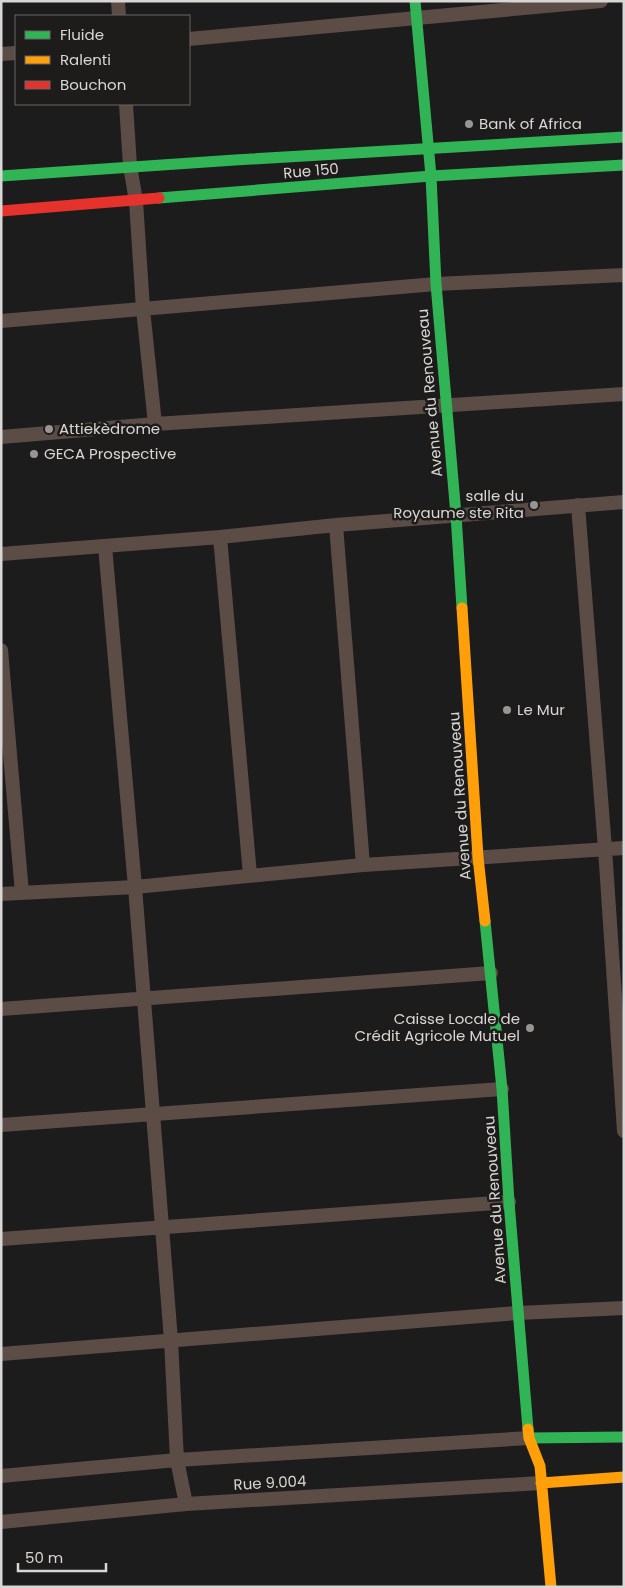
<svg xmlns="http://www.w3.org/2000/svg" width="625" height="1588" font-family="Poppins,sans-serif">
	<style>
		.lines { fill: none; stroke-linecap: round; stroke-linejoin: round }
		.street { stroke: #5c4c46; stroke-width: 14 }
		.fast { stroke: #30b455; stroke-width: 11 }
		.slow { stroke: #ff9f0a; stroke-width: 11 }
		.jam { stroke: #e5322d; stroke-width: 11 }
		.poi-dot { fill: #979695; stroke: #1e1c1b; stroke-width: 2 }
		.labels { text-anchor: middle; stroke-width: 5; stroke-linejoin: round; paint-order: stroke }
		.poi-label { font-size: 15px; fill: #d8d7d6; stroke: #1e1c1b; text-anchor: start }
		.street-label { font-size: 15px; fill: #d8d7d6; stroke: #1e1c1b }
	</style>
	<rect width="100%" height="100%" fill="#1d1c1c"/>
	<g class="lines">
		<path class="street" d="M 118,1 L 119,16
			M 189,39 L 601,1
			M 1,54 L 16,53
			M 126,104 L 130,166 L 136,201 L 143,309 L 155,424
			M 1,321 L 436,284 L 624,275
			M 1,437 L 155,424 L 624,394
			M 578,505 L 605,849 L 624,1131
			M 336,525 L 363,865
			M 220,537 L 250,875
			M 105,546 L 135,887 L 171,1340 L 177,1460 L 186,1504
			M 1,554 L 220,537 L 336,525 L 624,502
			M 1,650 L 22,893
			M 1,894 L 135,887 L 363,865 L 624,848
			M 1,1009 L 491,973
			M 1,1125 L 502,1089
			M 1,1239 L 509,1202
			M 1,1354 L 518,1313 L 624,1308
			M 1,1476 L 177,1460 L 529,1438
			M 1,1522 L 186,1504 L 541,1483"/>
		<path class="fast" d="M 415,1 L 431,176 L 436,284 L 456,515 L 462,608
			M 1,176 L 235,160 L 624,137
			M 159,198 L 431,176 L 624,165
			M 485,921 L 502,1089 L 509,1202 L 528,1429
			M 529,1438 L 624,1437"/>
		<path class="slow" d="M 462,608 L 478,857 L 485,921
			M 528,1429 L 529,1438 L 540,1466 L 551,1587
			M 541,1483 L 624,1477"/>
		<path class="jam" d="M 1,211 L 159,198"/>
	</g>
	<g class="poi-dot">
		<circle cx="469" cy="124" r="5"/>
		<circle cx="49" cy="429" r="5"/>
		<circle cx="34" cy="454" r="5"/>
		<circle cx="534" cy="505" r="5"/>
		<circle cx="507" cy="710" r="5"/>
		<circle cx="530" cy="1028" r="5"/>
	</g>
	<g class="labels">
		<g class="poi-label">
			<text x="479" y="129">Bank of Africa</text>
			<text x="59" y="434">Attiekèdrome</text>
			<text x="44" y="459">GECA Prospective</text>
			<text x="524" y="501" text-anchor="end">salle du<tspan x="524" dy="17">Royaume ste Rita</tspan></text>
			<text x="517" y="715">Le Mur</text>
			<text x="520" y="1024" text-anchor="end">Caisse Locale de<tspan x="520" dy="17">Crédit Agricole Mutuel</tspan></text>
		</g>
		<g class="street-label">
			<text transform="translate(311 171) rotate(-5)" y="5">Rue 150</text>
			<text transform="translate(430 393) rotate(-95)" y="5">Avenue du Renouveau</text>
			<text transform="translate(460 796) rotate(-94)" y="5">Avenue du Renouveau</text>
			<text transform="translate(495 1200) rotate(-94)" y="5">Avenue du Renouveau</text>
			<text transform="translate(270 1483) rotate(-3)" y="5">Rue 9.004</text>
		</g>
	</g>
	<rect width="625" height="1588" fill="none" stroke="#d8d7d6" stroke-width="5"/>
	<rect x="15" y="15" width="175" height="90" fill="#1e1c1b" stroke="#686766"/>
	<rect x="25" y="31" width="25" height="8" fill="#30b455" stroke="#686766"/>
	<text x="60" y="40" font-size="15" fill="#d8d7d6">Fluide</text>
	<rect x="25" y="56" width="25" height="8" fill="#ff9f0a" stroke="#686766"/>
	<text x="60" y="65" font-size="15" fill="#d8d7d6">Ralenti</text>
	<rect x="25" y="81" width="25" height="8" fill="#e5322d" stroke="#686766"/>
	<text x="60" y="90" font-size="15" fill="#d8d7d6">Bouchon</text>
	<path d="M18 1563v8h88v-8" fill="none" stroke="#d8d7d6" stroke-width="2.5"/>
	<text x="25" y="1563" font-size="15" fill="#d8d7d6" stroke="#1e1c1b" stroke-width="4" paint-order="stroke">50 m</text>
</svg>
